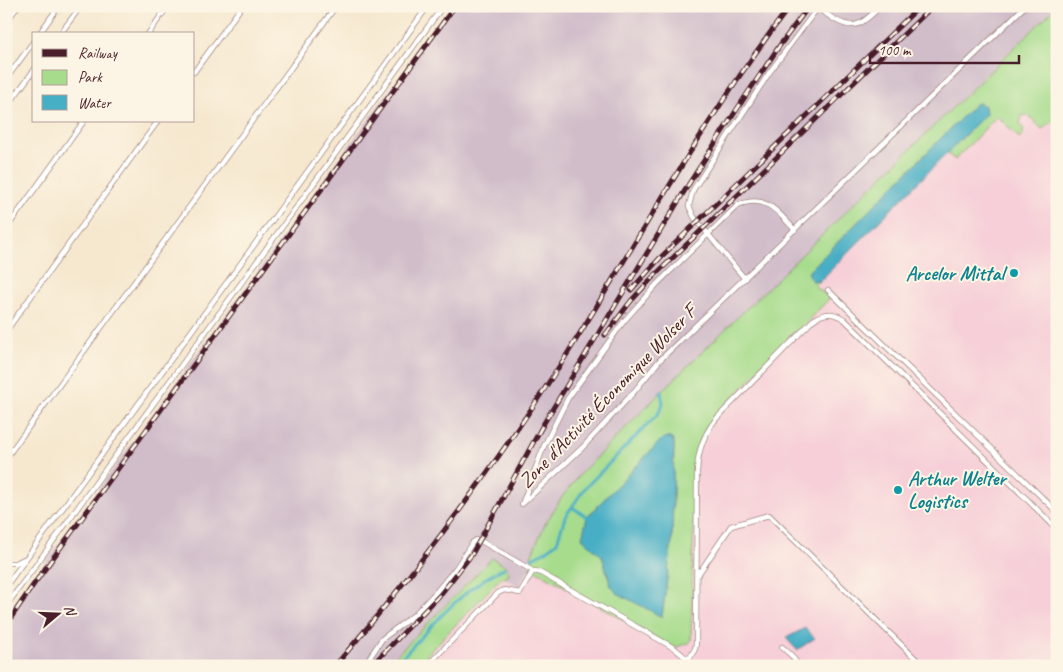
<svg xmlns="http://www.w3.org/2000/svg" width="1063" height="672" font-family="Caveat,sans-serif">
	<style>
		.built { fill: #f6cfd8 }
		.industrial { fill: #d1bdca }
		.green { fill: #a7dc8d; stroke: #787e5c; fill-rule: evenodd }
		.water { fill: #46aec5; stroke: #486678 }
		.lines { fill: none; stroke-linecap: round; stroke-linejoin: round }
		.stream { stroke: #46aec5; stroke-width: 3 }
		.service-casing { stroke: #a0847d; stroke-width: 6 }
		.service { stroke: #fff; stroke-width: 4.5 }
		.rail-casing { stroke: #4a1f2b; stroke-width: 5 }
		.rail { stroke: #fcf5e5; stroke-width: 3; stroke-dasharray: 9; stroke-linecap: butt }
		.culture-dot { fill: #0f9aa8; stroke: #fcf5e5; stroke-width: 2 }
		.labels { text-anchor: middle; stroke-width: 4; stroke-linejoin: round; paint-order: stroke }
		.culture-label { font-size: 20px; font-weight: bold; fill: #0d838f; stroke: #fcf5e5; text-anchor: end }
		.street-label { font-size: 20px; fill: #4a1f2b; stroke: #fcf5e5 }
	</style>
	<rect width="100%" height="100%" fill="#fcf5e5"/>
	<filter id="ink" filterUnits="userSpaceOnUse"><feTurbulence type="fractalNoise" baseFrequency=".02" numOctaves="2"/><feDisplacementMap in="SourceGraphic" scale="10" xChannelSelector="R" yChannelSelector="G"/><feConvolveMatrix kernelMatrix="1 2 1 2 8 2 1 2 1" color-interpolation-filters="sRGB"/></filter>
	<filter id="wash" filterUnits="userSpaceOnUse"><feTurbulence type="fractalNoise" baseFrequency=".0096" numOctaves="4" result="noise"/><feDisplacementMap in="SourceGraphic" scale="20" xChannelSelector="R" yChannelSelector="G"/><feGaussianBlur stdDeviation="1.12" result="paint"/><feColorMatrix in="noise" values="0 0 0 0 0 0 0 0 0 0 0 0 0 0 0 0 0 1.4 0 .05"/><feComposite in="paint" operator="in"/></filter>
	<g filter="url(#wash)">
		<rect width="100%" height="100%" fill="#f6e8cf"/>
		<path class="built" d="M 975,104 L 997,116 L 1020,139 L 1024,130 L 1020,124 L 1022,115 L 1029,116 L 1042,129 L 1054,121 L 1057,121 L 1057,666 L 416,666 L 503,577 L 519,586 L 529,569 L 539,572 L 674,648 L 689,644 L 691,641 L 695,458 L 699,443 L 705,429 L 713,418 L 830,298 L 815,286 Z"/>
		<path class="industrial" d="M 451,6 L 1056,6 L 661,392 L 581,473 L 562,497 L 544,526 L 531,556 L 533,562 L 519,586 L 505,578 L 509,575 L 482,567 L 386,666 L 6,666 L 6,617 L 11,609 Z"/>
		<path class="green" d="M 1057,6 L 1057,94 L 1053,98 L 1057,102 L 1057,121 L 1054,121 L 1042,129 L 1029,116 L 1022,115 L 1020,124 L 1024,130 L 1020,139 L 997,116 L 955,160 L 947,153 L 986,114 L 815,282 L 820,281 L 815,286 L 830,298 L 713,418 C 704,431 699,442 695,458 L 691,641 L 689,643 L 674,648 L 539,572 L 529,569 L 533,562 L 531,556 L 544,526 L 562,497 L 581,473 L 661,392 ZM 672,439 L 674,443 L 672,541 L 662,617 L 611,586 L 602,556 Z
			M 492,558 L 507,567 L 509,575 L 505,578 L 502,577 L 416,666 L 386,666 Z"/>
		<path class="water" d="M 979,103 L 985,106 L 986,114 L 820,281 L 812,281 L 808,275 L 809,271 L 975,104 Z
			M 667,437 L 672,439 L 674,443 L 672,541 L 662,617 L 617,593 L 611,586 L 602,556 L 582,538 L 587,517 L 662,439 Z
			M 805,628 L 815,638 L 797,650 L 786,638 Z"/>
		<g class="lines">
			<path class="stream" d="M 572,507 L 587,517
				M 532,558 L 546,551 L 557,542 L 565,517 L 585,488 L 658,414 L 663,404 L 661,392
				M 394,666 C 428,631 460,589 504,568"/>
		</g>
	</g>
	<g filter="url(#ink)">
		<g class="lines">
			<defs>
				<path id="service" d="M 818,7 C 827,15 845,29 858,24 C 866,21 874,12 881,6
					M 6,22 L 18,6
					M 39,34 L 59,6
					M 60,34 L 81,6
					M 148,34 L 168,6
					M 194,72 L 242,6
					M 6,79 L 34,41
					M 6,108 L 34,70
					M 6,229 L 84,121
					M 795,230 C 777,211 766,194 738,205 L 657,284 L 624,321 L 568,398 L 544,446 L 522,504 L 582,448 L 633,393 L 659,361 L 1025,6
					M 745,279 L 694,217 L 689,206 L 693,190 L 769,73 L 819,6
					M 828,290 L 1057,512
					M 6,331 L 158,121
					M 6,458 L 336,6
					M 6,563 L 16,563 L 24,559
					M 697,576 L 731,526 L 769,515 L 923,666
					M 6,586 L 428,6
					M 6,606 L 443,6
					M 782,647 L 791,655 L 799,666
					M 689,659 L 695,649 L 696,643 L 697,472 C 698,451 703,436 716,419 L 813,320 C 825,312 832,312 844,319 L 1057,529
					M 364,666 L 382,639 L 414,615 L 437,591 L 456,568 L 472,543 L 476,540 L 481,541 L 533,571 L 539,572 L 674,648 L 696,666
					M 427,666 L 498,593 L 504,590 L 520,593 L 533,571"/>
			</defs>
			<use href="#service" class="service-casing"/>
			<use href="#service" class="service"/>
			<defs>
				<path id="rail" d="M 631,290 L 660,258 L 920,6
					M 605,335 L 631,301 L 653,277 L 933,6
					M 6,625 L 34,584 L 455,6
					M 335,666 C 418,569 495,467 564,359 C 638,241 705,117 790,6
					M 371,666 L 440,595 L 472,554 L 544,423 L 690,182 L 743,100 L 780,45 L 809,6"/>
			</defs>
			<use href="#rail" class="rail-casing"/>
			<use href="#rail" class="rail"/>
		</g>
	</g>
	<g class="culture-dot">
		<circle cx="1014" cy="273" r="5"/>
		<circle cx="898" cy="490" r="5"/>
	</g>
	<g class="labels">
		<g class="culture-label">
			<text x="1004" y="280">Arcelor Mittal</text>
			<text x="908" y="485" text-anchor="start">Arthur Welter<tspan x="908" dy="23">Logistics</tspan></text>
		</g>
		<g class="street-label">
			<text transform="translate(607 396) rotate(-46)" y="7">Zone d'Activité Économique Wolser F</text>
		</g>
	</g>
	<rect width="1063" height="672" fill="none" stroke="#fcf5e5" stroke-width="25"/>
	<rect x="32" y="32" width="162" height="90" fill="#fcf5e5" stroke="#b59f9b"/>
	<rect x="42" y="49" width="25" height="8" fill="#4a1f2b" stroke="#b59f9b"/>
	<text x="78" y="58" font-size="15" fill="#4a1f2b">Railway</text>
	<rect x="42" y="70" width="25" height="15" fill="#a7dc8d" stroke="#b59f9b"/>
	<text x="78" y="82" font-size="15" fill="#4a1f2b">Park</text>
	<rect x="42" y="95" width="25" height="15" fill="#46aec5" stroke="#b59f9b"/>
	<text x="78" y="108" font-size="15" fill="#4a1f2b">Water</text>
	<g transform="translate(58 614) rotate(71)" stroke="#fcf5e5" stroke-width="4" paint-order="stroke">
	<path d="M0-4L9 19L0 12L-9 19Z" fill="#4a1f2b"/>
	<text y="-8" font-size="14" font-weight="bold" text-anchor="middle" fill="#4a1f2b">N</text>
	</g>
	<path d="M870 55v8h149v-8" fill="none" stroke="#4a1f2b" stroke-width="2.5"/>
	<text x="878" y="55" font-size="15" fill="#4a1f2b" stroke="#fcf5e5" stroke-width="4" paint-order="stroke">100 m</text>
</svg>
